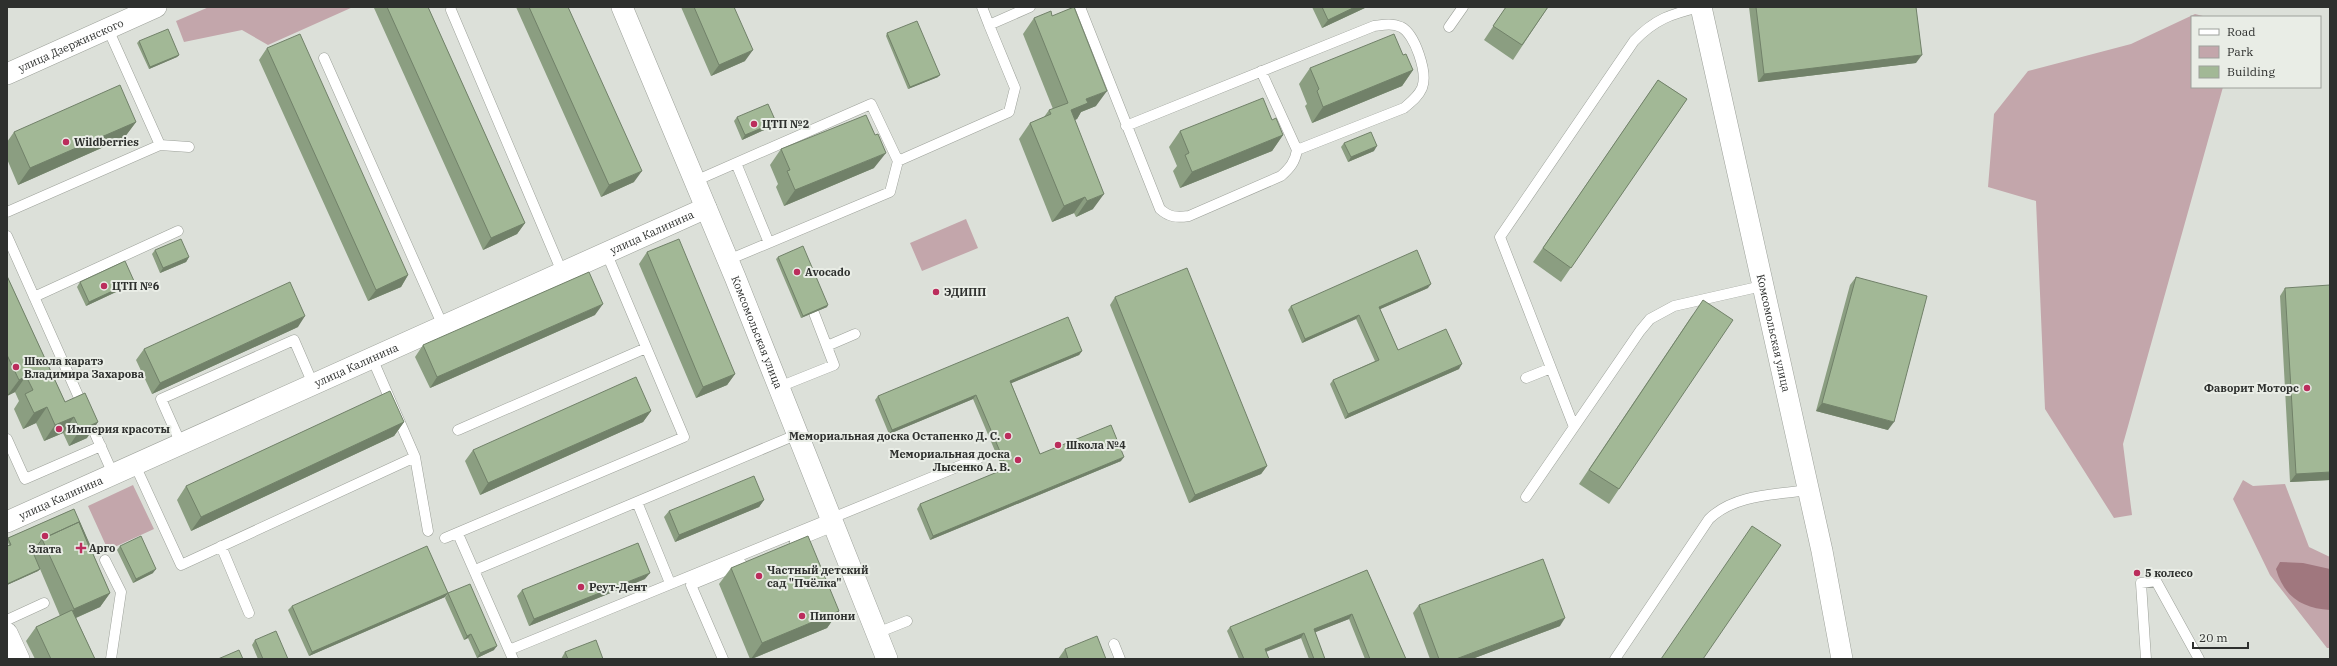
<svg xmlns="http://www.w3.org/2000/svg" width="2337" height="666" font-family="'IBM Plex Serif',serif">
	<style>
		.green { fill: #c3a6ab }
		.water { fill: #a0777e }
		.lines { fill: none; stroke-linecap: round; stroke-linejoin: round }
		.lane-casing { stroke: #9ca099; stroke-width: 11 }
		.street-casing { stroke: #9ca099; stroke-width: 22 }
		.lane { stroke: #fff; stroke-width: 10 }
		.street { stroke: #fff; stroke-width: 21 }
		.wall { fill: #8b9e81 }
		.shaded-wall { fill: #718169 }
		.building { fill: #a2b896; stroke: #718169 }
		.poi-dot { fill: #bb2d5c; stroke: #e9ede6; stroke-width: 1.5 }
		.labels { text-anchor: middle; stroke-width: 4; stroke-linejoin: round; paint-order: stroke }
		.street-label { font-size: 11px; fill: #2e302e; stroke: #e9ede6 }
		.poi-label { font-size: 11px; font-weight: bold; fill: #2e302e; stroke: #e9ede6; text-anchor: start }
	</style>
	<rect width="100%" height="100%" fill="#dce0d9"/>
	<path class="green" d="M 209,7 L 353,7 L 268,45 L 242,30 L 184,42 L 176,21 Z
		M 2195,14 L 2207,17 L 2192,17 L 2192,87 L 2223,87 L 2123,444 L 2132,515 L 2114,518 L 2045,409 L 2036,201 L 1988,187 L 1994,114 L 2028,71 L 2131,44 Z
		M 966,219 L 978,248 L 922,271 L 910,243 Z
		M 2243,480 L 2253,486 L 2285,484 L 2309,547 L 2330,557 L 2330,648 L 2327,648 L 2270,575 L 2233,499 Z
		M 133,485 L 154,529 L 108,550 L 88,506 Z"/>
	<path class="water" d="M 2280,562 L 2303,563 L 2330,569 L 2330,610 C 2302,608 2284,597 2276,569 Z"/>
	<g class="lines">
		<defs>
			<path id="lane" d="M 982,7 L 989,25
				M 1080,7 L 1160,209 C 1169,217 1176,218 1189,216 L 1281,176 C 1290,168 1295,162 1297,150 L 1261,71
				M 451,10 L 562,272
				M 1449,27 L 1463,7
				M 324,58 L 443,326
				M 1126,126 L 1374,26 C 1383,25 1391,23 1401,27 C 1415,34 1428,73 1422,88 C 1418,97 1411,102 1404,108 L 1297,150
				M 160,145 L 189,147
				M 898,161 L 1009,112 L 1015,88 L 989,25 L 1030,7
				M 736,163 L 769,243
				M 695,181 L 871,104 L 898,161 L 890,192 L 728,260
				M 7,212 L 160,145 L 108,29
				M 7,236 L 113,474
				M 34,297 L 178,231
				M 827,346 L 855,334
				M 372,358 L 415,457 L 428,531
				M 1526,378 L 1551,368
				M 779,387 L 834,365 L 814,313
				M 1574,427 L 1500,237 L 1634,41 C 1655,19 1671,14 1700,7
				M 458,430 L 646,348
				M 7,439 L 25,479 L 101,446
				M 181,444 L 161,399 L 294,340 L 313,384
				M 135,465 L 181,565 L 415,457
				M 1526,497 L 1640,331 L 1650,319 L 1674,306 L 1762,286
				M 637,502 L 670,583
				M 458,534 L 513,659
				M 445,538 L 684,437 L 606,252
				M 795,542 L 834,526
				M 221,546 L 249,613
				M 105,560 L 121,592 L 111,659
				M 475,570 L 798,434
				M 7,620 L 44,603
				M 877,633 L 907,621
				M 1114,644 L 1120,659
				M 509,650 L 979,458
				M 723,659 L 691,585 L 742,564
				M 1615,659 L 1709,519 C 1735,494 1774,495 1808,490
				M 2146,659 L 2141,583 L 2156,581 L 2199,659"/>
			<g id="street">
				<path id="s1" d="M 622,7 L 735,277 L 887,659"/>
				<path id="s2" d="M 1701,7 L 1822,551 L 1842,659"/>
				<path id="s3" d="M 7,74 L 156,7"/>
				<path id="s4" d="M 7,522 L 706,208"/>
				<path d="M 7,633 L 19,659"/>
			</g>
		</defs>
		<use href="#lane" class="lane-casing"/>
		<use href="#street" class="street-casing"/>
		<use href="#lane" class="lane"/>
		<use href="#street" class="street"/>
	</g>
	<path class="wall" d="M 375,7 L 428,7 L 525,223 L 517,234 L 483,250 L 374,8 Z
		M 516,7 L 568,7 L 634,182 L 601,197 Z
		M 681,7 L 734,7 L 745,61 L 711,76 Z
		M 1312,7 L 1367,7 L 1322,28 Z
		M 1506,7 L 1548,7 L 1513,60 L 1484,40 Z
		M 1749,7 L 1916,7 L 1916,63 L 1758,82 Z
		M 1052,16 L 1096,106 L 1081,112 L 1077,119 L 1075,120 L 1093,209 L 1076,217 L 1074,213 L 1052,222 L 1019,139 L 1030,123 L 1044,117 L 1049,110 L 1053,109 L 1023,34 L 1034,18 Z
		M 887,33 L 938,77 L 908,89 L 886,36 Z
		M 139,41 L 179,55 L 177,57 L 149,69 L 137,43 Z
		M 267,48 L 408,275 L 401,287 L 368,301 L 259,60 Z
		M 1403,55 L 1413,70 L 1402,86 L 1312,123 L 1305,106 L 1307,104 L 1299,84 L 1310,68 Z
		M 1658,80 L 1687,99 L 1561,282 L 1533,262 Z
		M 737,117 L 776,122 L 773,126 L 742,140 L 734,121 Z
		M 1272,120 L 1283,135 L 1272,151 L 1180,188 L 1173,171 L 1177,166 L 1169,147 L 1180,131 Z
		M 136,122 L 124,138 L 18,185 L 7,159 L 7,142 L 14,132 Z
		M 1344,143 L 1374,151 L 1348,162 L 1341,147 Z
		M 781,149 L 874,168 L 784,206 L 776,187 L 778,184 L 770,165 Z
		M 155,250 L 189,257 L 186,262 L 160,273 L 152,254 Z
		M 647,252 L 735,374 L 727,385 L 696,398 L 639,264 Z
		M 778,257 L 827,307 L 801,318 L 776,259 Z
		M 7,276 L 65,402 L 87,438 L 69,446 L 63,433 L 44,441 L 36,423 L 23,429 L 14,409 L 19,401 L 15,392 L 7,396 Z
		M 1856,277 L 1888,430 L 1816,411 L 1850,285 Z
		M 80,282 L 131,285 L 86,306 L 77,287 Z
		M 1428,288 L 1380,309 L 1398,350 L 1459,369 L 1345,419 L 1330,384 L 1333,380 L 1375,361 L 1356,319 L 1302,343 L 1288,310 L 1291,306 Z
		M 2285,288 L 2330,480 L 2290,482 L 2280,296 Z
		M 1115,297 L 1267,466 L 1261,474 L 1189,503 L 1110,305 Z
		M 1693,314 L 1619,489 L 1609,504 L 1579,484 Z
		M 595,315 L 430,388 L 415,357 L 423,345 Z
		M 298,327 L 152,394 L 136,360 L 144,349 Z
		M 1082,351 L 1079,355 L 1011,383 L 1040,454 L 1121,461 L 930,540 L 917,509 L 920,504 L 1003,470 L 973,399 L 889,434 L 875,400 L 878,396 Z
		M 651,411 L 643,422 L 480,495 L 465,461 L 473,450 Z
		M 404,422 L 394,436 L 191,531 L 177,500 L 186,486 Z
		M 764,500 L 759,507 L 675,542 L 664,517 L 669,511 Z
		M 74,509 L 91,548 L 91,549 L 110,593 L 100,607 L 76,618 L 95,659 L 35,659 L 26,641 L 36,627 L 60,616 L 40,569 L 38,571 L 7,585 L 7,546 L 9,545 L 7,540 L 8,538 Z
		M 120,546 L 153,573 L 133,583 L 117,550 Z
		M 731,568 L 839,611 L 827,628 L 752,659 L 750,659 L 719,584 Z
		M 1367,570 L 1406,659 L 1365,659 L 1349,619 L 1315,632 L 1325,659 L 1309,659 L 1301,638 L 1266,652 L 1269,659 L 1239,659 L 1227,631 L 1230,627 Z
		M 645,579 L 529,626 L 517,596 L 522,590 Z
		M 448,593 L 445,597 L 309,656 L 288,610 L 292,606 Z
		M 448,593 L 494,650 L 477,658 L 468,638 L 464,640 L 445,598 Z
		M 1419,605 L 1560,626 L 1472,659 L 1430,659 L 1413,613 Z
		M 255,640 L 288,659 L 258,659 L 252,645 Z
		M 1065,649 L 1106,659 L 1058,659 Z
		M 565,652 L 603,659 L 561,659 Z"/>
	<path class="shaded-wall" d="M 1355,7 L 1367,7 L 1322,28 L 1328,20 Z
		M 753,50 L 745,61 L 711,76 L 719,65 Z
		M 179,55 L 177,57 L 149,69 L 150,67 Z
		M 1922,55 L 1916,63 L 1758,82 L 1764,74 Z
		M 1413,70 L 1402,86 L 1312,123 L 1323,107 Z
		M 940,75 L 938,77 L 908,89 L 910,87 Z
		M 1107,91 L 1096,106 L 1081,112 L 1077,119 L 1060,126 L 1071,110 L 1086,99 Z
		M 136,122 L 124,138 L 18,185 L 30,168 Z
		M 776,122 L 773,126 L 742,140 L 745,135 Z
		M 1283,135 L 1272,151 L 1180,188 L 1192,172 Z
		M 1377,146 L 1374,151 L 1348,162 L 1351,157 Z
		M 886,153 L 874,168 L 784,206 L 795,190 Z
		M 642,171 L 634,182 L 601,197 L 609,185 Z
		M 1104,194 L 1093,209 L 1076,217 L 1087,201 Z
		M 1085,197 L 1074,213 L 1052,222 L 1064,206 Z
		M 525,223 L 517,234 L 483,250 L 491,238 Z
		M 189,257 L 186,262 L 160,273 L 163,268 Z
		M 408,275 L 401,287 L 368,301 L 376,290 Z
		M 134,281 L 131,285 L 86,306 L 89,302 Z
		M 1431,284 L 1428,288 L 1376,311 L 1379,307 Z
		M 603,304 L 595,315 L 430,388 L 437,377 Z
		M 828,305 L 827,307 L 801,318 L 803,316 Z
		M 1359,315 L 1356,319 L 1302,343 L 1305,339 Z
		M 305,316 L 298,327 L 152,394 L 160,383 Z
		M 1082,351 L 1079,355 L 1007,385 L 1010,381 Z
		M 1462,364 L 1459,369 L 1345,419 L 1348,414 Z
		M 735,374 L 727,385 L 696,398 L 703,387 Z
		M 26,376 L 15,392 L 7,396 L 19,380 Z
		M 976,395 L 973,399 L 889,434 L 892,430 Z
		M 1822,403 L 1894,422 L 1888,430 L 1816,411 Z
		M 47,407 L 36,423 L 23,429 L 34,413 Z
		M 651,411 L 643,422 L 480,495 L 488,483 Z
		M 74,417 L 63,433 L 44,441 L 55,425 Z
		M 98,422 L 87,438 L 69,446 L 80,430 Z
		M 404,422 L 394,436 L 191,531 L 201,517 Z
		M 1124,457 L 1121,461 L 930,540 L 933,536 Z
		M 1267,466 L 1261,474 L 1189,503 L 1195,495 Z
		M 2330,472 L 2330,480 L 2290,482 L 2296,474 Z
		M 764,500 L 759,507 L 675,542 L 679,535 Z
		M 40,569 L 38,571 L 7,585 L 7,584 Z
		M 156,569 L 153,573 L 133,583 L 136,579 Z
		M 650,573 L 645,579 L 529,626 L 534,619 Z
		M 110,593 L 100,607 L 64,623 L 74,609 Z
		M 448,593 L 445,597 L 309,656 L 312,652 Z
		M 839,611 L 827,628 L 751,659 L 762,643 Z
		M 1352,614 L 1349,619 L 1311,634 L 1314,629 Z
		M 1565,618 L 1560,626 L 1472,659 L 1456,659 Z
		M 1304,633 L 1301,638 L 1262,653 L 1265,649 Z
		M 471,634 L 468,638 L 464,640 L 467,636 Z
		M 497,646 L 494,650 L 477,658 L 480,653 Z"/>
	<path class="building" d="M 387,7 L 428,7 L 525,223 L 491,238 Z
		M 529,7 L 568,7 L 642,171 L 609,185 Z
		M 694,7 L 734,7 L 753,50 L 719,65 Z
		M 1074,7 L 1107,91 L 1086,99 L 1088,103 L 1071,110 L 1104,194 L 1087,201 L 1085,197 L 1064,206 L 1030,123 L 1051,114 L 1049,110 L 1068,103 L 1034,18 L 1051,11 L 1052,16 Z
		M 1322,7 L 1355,7 L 1328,20 Z
		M 1506,7 L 1548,7 L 1522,45 L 1493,26 Z
		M 1756,7 L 1916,7 L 1922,55 L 1764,74 Z
		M 917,21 L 940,75 L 910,87 L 887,33 Z
		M 168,29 L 179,55 L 150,67 L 139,41 Z
		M 300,34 L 408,275 L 376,290 L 267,48 Z
		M 1394,34 L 1403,55 L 1406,54 L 1413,70 L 1323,107 L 1317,91 L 1319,89 L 1310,68 Z
		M 1658,80 L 1687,99 L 1571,268 L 1543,248 Z
		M 120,85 L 136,122 L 30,168 L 14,132 Z
		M 1263,98 L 1272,120 L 1276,118 L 1283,135 L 1192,172 L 1185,155 L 1189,153 L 1180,131 Z
		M 768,104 L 776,122 L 745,135 L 737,117 Z
		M 866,115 L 875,135 L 878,134 L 886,153 L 795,190 L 787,171 L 790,170 L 781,149 Z
		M 1371,132 L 1377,146 L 1351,157 L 1344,143 Z
		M 181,239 L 189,257 L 163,268 L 155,250 Z
		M 679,239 L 735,374 L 703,387 L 647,252 Z
		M 803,246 L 828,305 L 803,316 L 778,257 Z
		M 1417,250 L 1431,284 L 1379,307 L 1398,350 L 1446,329 L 1462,364 L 1348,414 L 1333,380 L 1379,360 L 1359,315 L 1305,339 L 1291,306 Z
		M 125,261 L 134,281 L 89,302 L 80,282 Z
		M 1187,268 L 1267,466 L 1195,495 L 1115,297 Z
		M 589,272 L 603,304 L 437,377 L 423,345 Z
		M 7,276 L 65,402 L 85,393 L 98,422 L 80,430 L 74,417 L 55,425 L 47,407 L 34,413 L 25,394 L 33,390 L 26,376 L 19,380 L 7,355 Z
		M 1856,277 L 1927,296 L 1894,422 L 1822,403 Z
		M 290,282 L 305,316 L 160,383 L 144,349 Z
		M 2330,285 L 2330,472 L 2296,474 L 2285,288 Z
		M 1703,300 L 1733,320 L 1619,489 L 1589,470 Z
		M 1068,317 L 1082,351 L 1010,381 L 1040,454 L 1111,425 L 1124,457 L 933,536 L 920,504 L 1007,468 L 976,395 L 892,430 L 878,396 Z
		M 636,377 L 651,411 L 488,483 L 473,450 Z
		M 390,391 L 404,422 L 201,517 L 186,486 Z
		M 754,476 L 764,500 L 679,535 L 669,511 Z
		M 74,509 L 91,548 L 90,549 L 79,522 L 42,539 L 35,549 L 32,550 L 40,569 L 7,584 L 7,546 L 11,545 L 8,538 Z
		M 79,522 L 110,593 L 74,609 L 42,539 Z
		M 1752,526 L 1781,545 L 1703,659 L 1661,659 Z
		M 141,536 L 156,569 L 136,579 L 120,546 Z
		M 808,536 L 839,611 L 762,643 L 731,568 Z
		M 638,543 L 650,573 L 534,619 L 522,590 Z
		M 427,546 L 448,593 L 312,652 L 292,606 Z
		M 1543,559 L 1565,618 L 1456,659 L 1439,659 L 1419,605 Z
		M 1367,570 L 1406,659 L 1370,659 L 1352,614 L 1314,629 L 1325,659 L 1314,659 L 1304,633 L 1265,649 L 1269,659 L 1244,659 L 1230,627 Z
		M 470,584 L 497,646 L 480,653 L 471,634 L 467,636 L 448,593 Z
		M 72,610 L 95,659 L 51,659 L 36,627 Z
		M 276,631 L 288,659 L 263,659 L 255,640 Z
		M 1097,636 L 1106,659 L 1068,659 L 1065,649 Z
		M 596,640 L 603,659 L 568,659 L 565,652 Z
		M 239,650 L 243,659 L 218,659 Z"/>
	<g class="poi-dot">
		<circle cx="754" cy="124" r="4"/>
		<circle cx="66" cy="142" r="4"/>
		<circle cx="797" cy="272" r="4"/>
		<circle cx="104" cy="286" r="4"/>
		<circle cx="936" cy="292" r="4"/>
		<circle cx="16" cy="367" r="4"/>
		<circle cx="2307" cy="388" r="4"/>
		<circle cx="59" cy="429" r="4"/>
		<circle cx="1008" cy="436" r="4"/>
		<circle cx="1058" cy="445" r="4"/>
		<circle cx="1018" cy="460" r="4"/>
		<circle cx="45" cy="536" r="4"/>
		<path d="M79 542h4v4h4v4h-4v4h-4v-4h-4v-4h4z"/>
		<circle cx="2137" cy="573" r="4"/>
		<circle cx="759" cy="576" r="4"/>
		<circle cx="581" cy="587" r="4"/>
		<circle cx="802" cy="616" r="4"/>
	</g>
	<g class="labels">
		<g class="street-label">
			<text dy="4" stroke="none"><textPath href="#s3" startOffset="70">улица Дзержинского</textPath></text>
			<text dy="4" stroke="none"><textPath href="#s4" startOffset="707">улица Калинина</textPath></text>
			<text dy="4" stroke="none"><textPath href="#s1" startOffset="352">Комсомольская улица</textPath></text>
			<text dy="4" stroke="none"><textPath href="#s2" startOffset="334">Комсомольская улица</textPath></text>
			<text dy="4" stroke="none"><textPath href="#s4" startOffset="383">улица Калинина</textPath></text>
			<text dy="4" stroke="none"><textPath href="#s4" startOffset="59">улица Калинина</textPath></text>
		</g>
		<g class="poi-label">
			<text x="762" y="128">ЦТП №2</text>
			<text x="74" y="146">Wildberries</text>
			<text x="805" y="276">Avocado</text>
			<text x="112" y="290">ЦТП №6</text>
			<text x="944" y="296">ЭДИПП</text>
			<text x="24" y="365">Школа каратэ<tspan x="24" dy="13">Владимира Захарова</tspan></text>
			<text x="2299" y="392" text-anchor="end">Фаворит Моторс</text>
			<text x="67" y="433">Империя красоты</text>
			<text x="1000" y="440" text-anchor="end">Мемориальная доска Остапенко Д. С.</text>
			<text x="1066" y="449">Школа №4</text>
			<text x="1010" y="458" text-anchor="end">Мемориальная доска<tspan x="1010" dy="13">Лысенко А. В.</tspan></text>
			<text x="89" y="552">Арго</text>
			<text x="45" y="553" text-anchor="middle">Злата</text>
			<text x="767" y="574">Частный детский<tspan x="767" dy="13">сад "Пчёлка"</tspan></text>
			<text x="2145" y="577">5 колесо</text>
			<text x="589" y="591">Реут-Дент</text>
			<text x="810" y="620">Пипони</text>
		</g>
	</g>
	<rect width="2337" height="666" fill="none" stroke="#2e302e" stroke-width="16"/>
	<rect x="2191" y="16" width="130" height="72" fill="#e9ede6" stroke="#9ea19c"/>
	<rect x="2199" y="29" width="20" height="6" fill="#ffffff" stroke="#9ea19c"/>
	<text x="2227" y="36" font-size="12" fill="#2e302e">Road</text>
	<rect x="2199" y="46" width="20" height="12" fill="#c3a6ab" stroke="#9ea19c"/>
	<text x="2227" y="56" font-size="12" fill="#2e302e">Park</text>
	<rect x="2199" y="66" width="20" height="12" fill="#a2b896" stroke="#9ea19c"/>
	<text x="2227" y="76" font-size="12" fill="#2e302e">Building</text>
	<path d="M2193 642v6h55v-6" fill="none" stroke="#2e302e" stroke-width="2"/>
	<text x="2199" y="642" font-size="12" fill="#2e302e" stroke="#e9ede6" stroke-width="3" paint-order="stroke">20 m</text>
</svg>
